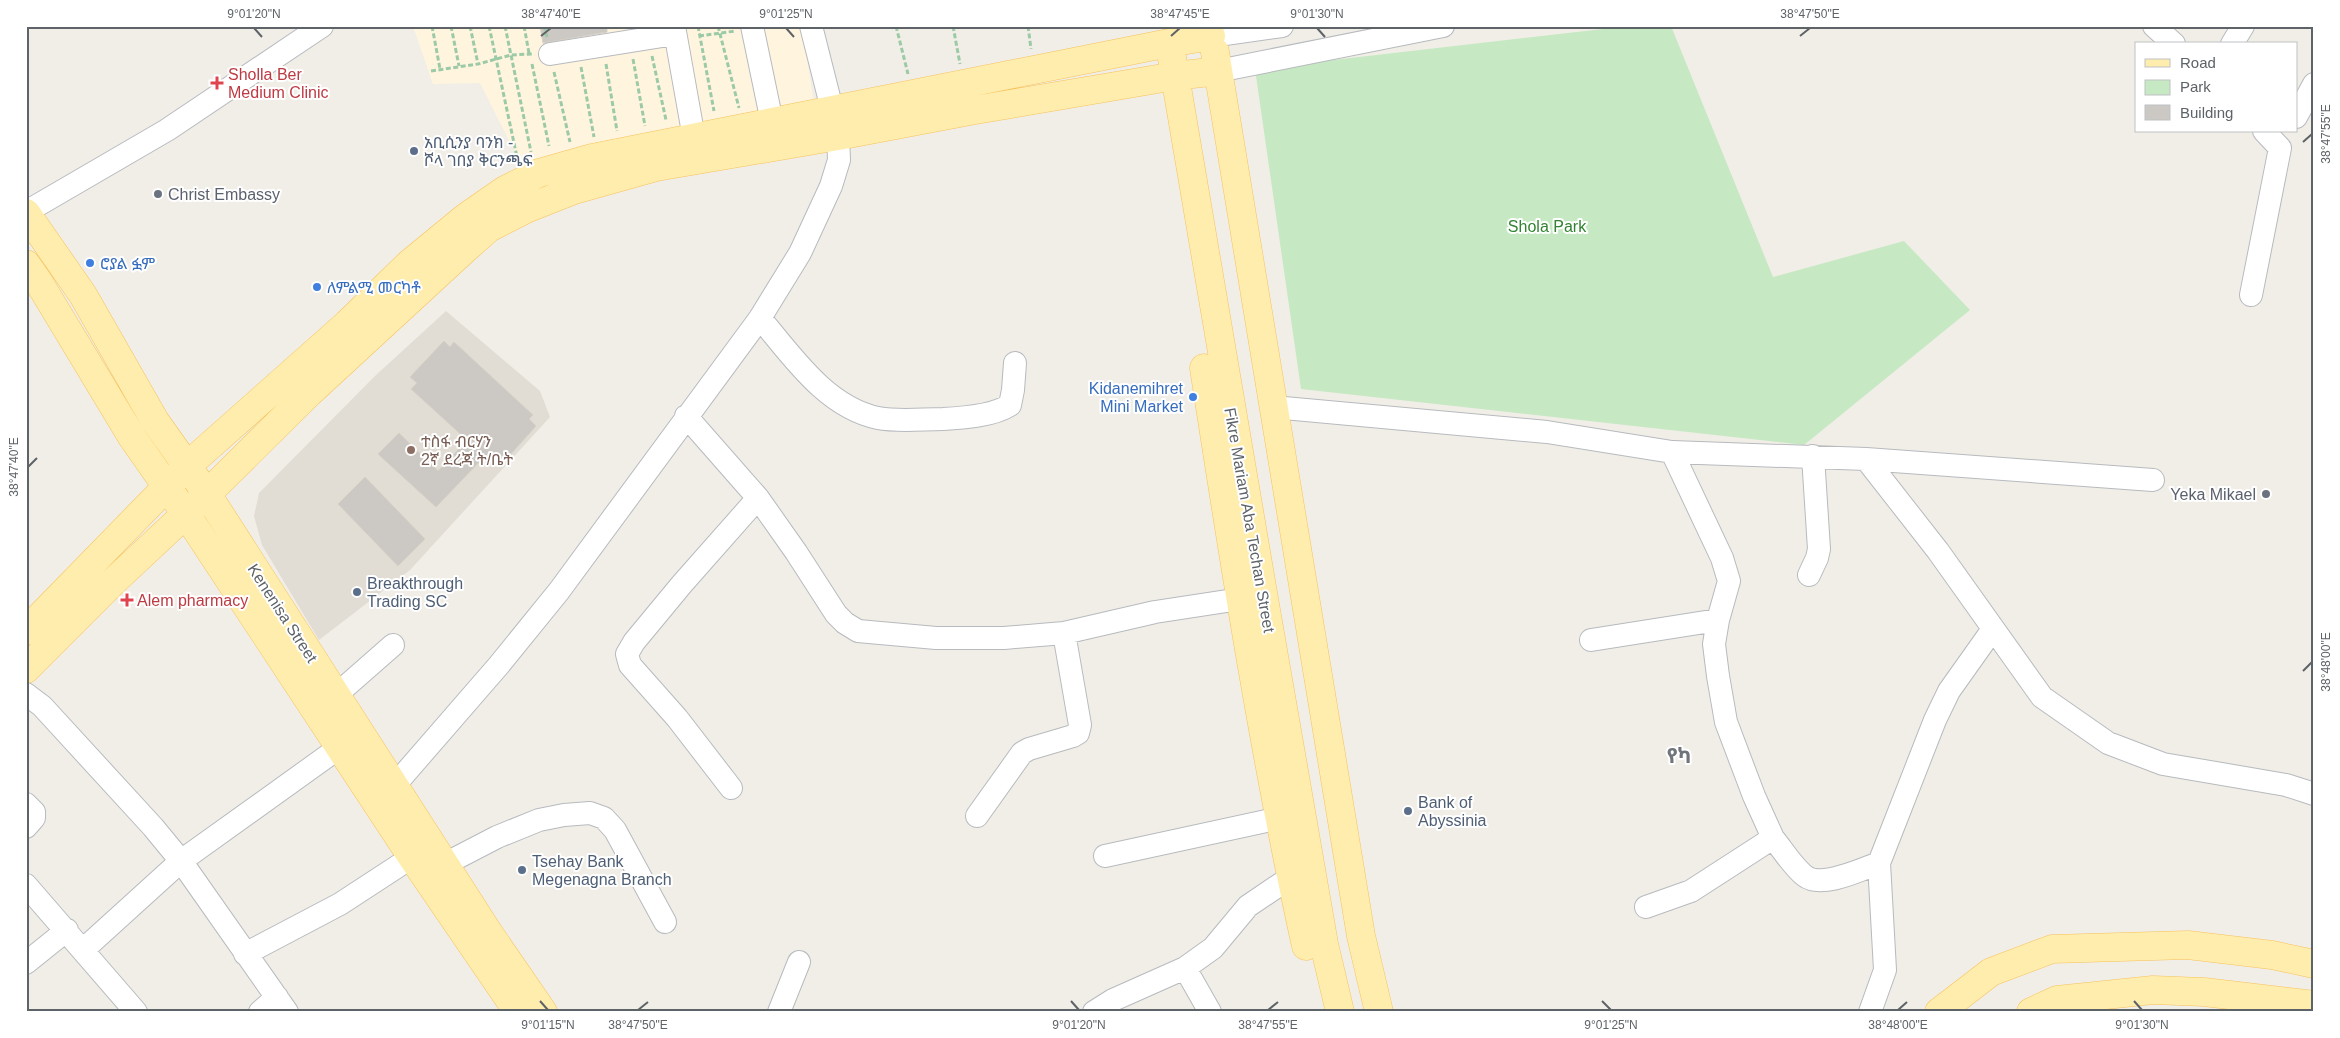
<svg xmlns="http://www.w3.org/2000/svg" width="2340" height="1038" font-family="Arial,'Noto Sans Ethiopic',sans-serif">
	<style>
		.commercial { fill: #fff5de }
		.education { fill: #e1ddd5 }
		.green { fill: #c6e9c3 }
		.building { fill: #ccc9c4; stroke: #d6d0c5 }
		.lines { fill: none; stroke-linecap: round; stroke-linejoin: round }
		.minor-casing { stroke: #b7babe; stroke-width: 24 }
		.major-casing { stroke: #f7c25b; stroke-width: 29 }
		.path { stroke: #9ccaa7; stroke-width: 3; stroke-dasharray: 5 2.5; stroke-linecap: butt }
		.minor { stroke: #fff; stroke-width: 22 }
		.major { stroke: #ffedae; stroke-width: 28 }
		.ticks { fill: none; stroke: #5e6368; stroke-width: 2 }
		.health-dot { fill: #e0444e; stroke: #fff; stroke-width: 2 }
		.service-dot { fill: #5c6f8a; stroke: #fff; stroke-width: 2 }
		.worship-dot { fill: #6b7280; stroke: #fff; stroke-width: 2 }
		.shop-dot { fill: #3f7fe0; stroke: #fff; stroke-width: 2 }
		.education-dot { fill: #8d6e63; stroke: #fff; stroke-width: 2 }
		.labels { text-anchor: middle; stroke-width: 4; stroke-linejoin: round; paint-order: stroke }
		.health-label { font-size: 16px; fill: #be3a42; stroke: #fff; text-anchor: start }
		.service-label { font-size: 16px; fill: #4e5e75; stroke: #fff; text-anchor: start }
		.worship-label { font-size: 16px; fill: #5b616d; stroke: #fff; text-anchor: start }
		.park-label { font-size: 16px; fill: #328331; stroke: #fff }
		.shop-label { font-size: 16px; fill: #366cbe; stroke: #fff; text-anchor: start }
		.education-label { font-size: 16px; fill: #785e54; stroke: #fff; text-anchor: start }
		.street-label { font-size: 16px; fill: #5e6368; stroke: #fff }
		.district-label { font-size: 21px; font-weight: bold; fill: #6f757a; stroke: #fff }
		.neatline { fill: none; stroke: #5e6368; stroke-width: 2 }
		.ticks-label { font-size: 12px; text-anchor: middle; fill: #5e6368 }
	</style>
	<rect width="100%" height="100%" fill="#f1eee7"/>
	<path class="commercial" d="M 413,26 L 802,26 L 816,117 L 670,132 L 521,164 L 480,83 L 433,84 Z"/>
	<path class="education" d="M 446,311 L 540,391 L 550,417 L 410,570 L 319,640 L 262,545 L 254,516 L 259,493 L 375,376 Z"/>
	<path class="green" d="M 1629,26 L 1671,26 L 1773,277 L 1904,241 L 1970,310 L 1804,445 L 1301,389 L 1255,69 Z"/>
	<path class="building" d="M 540,26 L 607,26 L 607,32 L 543,43 Z
		M 444,341 L 450,347 L 454,342 L 533,415 L 529,419 L 536,426 L 502,464 L 493,456 L 490,460 L 485,456 L 436,507 L 378,454 L 399,433 L 438,471 L 467,440 L 411,389 L 417,383 L 410,377 Z
		M 365,477 L 425,539 L 398,566 L 338,504 Z"/>
	<g class="lines">
		<defs>
			<path id="minor" d="M 674,26 L 694,138
				M 752,26 L 772,122
				M 811,26 L 832,109
				M 2154,26 L 2174,44
				M 1211,36 L 1282,26
				M 2232,44 L 2243,26
				M 550,54 L 675,34
				M 1218,71 L 1443,26
				M 2296,117 L 2314,84
				M 26,212 L 167,130 L 322,26
				M 2251,295 L 2280,148 L 2264,131
				M 760,318 C 792,356 826,407 878,418 C 899,422 922,419 943,419 C 963,418 993,416 1010,405 L 1013,390 L 1015,363
				M 1273,407 L 1547,432 L 1672,452 L 1866,459 L 1938,551 L 2042,697 L 2108,743 L 2163,764 L 2286,785 L 2314,794
				M 686,416 L 758,498 L 796,552 L 836,614 L 845,623 L 858,631 L 936,638 L 1004,638 L 1064,633 L 1155,612 L 1240,599
				M 1866,459 L 2153,480
				M 1809,575 L 1817,558 L 1819,549 L 1813,456
				M 1591,640 L 1718,620
				M 26,694 L 42,706 L 153,827 L 181,861 L 287,1012
				M 336,695 L 393,645
				M 731,788 L 677,718 L 630,665 L 627,654 L 634,642 L 682,584 L 758,498
				M 381,794 L 394,786 L 499,665 L 559,591 L 760,318 L 800,253 L 831,186 L 839,160 L 838,136
				M 26,804 L 34,812 L 34,818 L 26,827
				M 977,816 L 1022,753 L 1029,749 L 1073,736 L 1078,733 L 1080,725 L 1064,633
				M 1773,838 C 1783,850 1793,867 1805,876 C 1822,889 1862,869 1879,863
				M 1105,856 L 1280,818
				M 445,864 L 497,837 L 539,820 L 564,815 L 590,813 L 604,818 L 615,830 L 665,922
				M 26,885 L 136,1012
				M 1646,907 L 1691,891 L 1773,838 L 1754,796 L 1726,722 L 1718,676 L 1714,644 L 1718,620 L 1729,581 L 1722,558 L 1672,452
				M 84,949 L 181,861 L 340,747
				M 245,954 L 340,904 L 412,857
				M 26,963 L 67,930
				M 1185,968 L 1210,1012
				M 260,1012 L 277,997
				M 779,1012 L 799,962
				M 1094,1012 L 1113,1000 L 1185,968 L 1213,948 L 1248,906 L 1291,877
				M 1870,1012 L 1885,970 L 1879,863 L 1935,720 L 1949,691 L 1993,629"/>
			<path id="major" d="M 1215,52 L 1361,936 L 1379,1012
				M 1172,58 C 1222,353 1272,649 1324,944 L 1340,1012
				M 26,213 L 83,295 L 155,421 L 207,494 L 490,935 L 543,1012
				M 26,264 L 38,281 L 132,437 L 186,514 L 412,857 L 518,1012
				M 1204,368 C 1234,562 1264,755 1306,946
				M 26,631 L 187,466 L 347,324 L 410,263 L 466,217 L 505,190 L 539,173 L 592,158 L 1169,43 L 1211,36
				M 26,669 L 113,582 L 207,494 L 309,393 L 463,251 L 489,228 L 526,209 L 574,190 L 656,167 L 838,136 L 975,110 L 1175,76 L 1218,71
				M 1939,1012 L 1991,972 L 2052,949 L 2188,945 L 2272,955 L 2314,964
				M 2031,1012 L 2057,1000 L 2153,990 L 2204,992 L 2314,1005"/>
		</defs>
		<use href="#minor" class="minor-casing"/>
		<use href="#major" class="major-casing"/>
		<path class="path" d="M 432,26 L 440,69
			M 451,26 L 459,66
			M 470,26 L 478,64
			M 489,26 L 517,157
			M 505,26 L 531,152
			M 524,26 L 529,53
			M 544,26 L 547,37
			M 698,26 L 714,111
			M 718,26 L 739,108
			M 896,26 L 908,74
			M 953,26 L 960,64
			M 1028,26 L 1031,49
			M 699,36 L 735,31
			M 652,56 L 666,120
			M 633,59 L 645,126
			M 532,64 L 549,146
			M 606,64 L 617,131
			M 581,67 L 594,137
			M 431,71 L 478,64 L 511,55 L 532,54
			M 554,72 L 570,142"/>
		<use href="#minor" class="minor"/>
		<use href="#major" class="major"/>
	</g>
	<path class="ticks" d="M 254,28 L 262,37M 786,28 L 794,37M 1317,28 L 1325,37M 541,36 L 551,28M 1171,36 L 1180,28M 1800,36 L 1810,28M 2303,142 L 2312,134M 28,467 L 37,458M 2303,671 L 2312,662M 540,1001 L 548,1010M 1071,1001 L 1079,1010M 1602,1001 L 1611,1010M 2134,1001 L 2142,1010M 638,1010 L 648,1002M 1268,1010 L 1278,1002M 1898,1010 L 1907,1002"/>
	<g class="health-dot">
		<path d="M214.5 75.5h5v5h5v5h-5v5h-5v-5h-5v-5h5z"/>
		<path d="M124.5 592.5h5v5h5v5h-5v5h-5v-5h-5v-5h5z"/>
	</g>
	<g class="service-dot">
		<circle cx="414" cy="151" r="5"/>
		<circle cx="357" cy="592" r="5"/>
		<circle cx="1408" cy="811" r="5"/>
		<circle cx="522" cy="870" r="5"/>
	</g>
	<g class="worship-dot">
		<circle cx="158" cy="194" r="5"/>
		<circle cx="2266" cy="494" r="5"/>
	</g>
	<g class="shop-dot">
		<circle cx="90" cy="263" r="5"/>
		<circle cx="317" cy="287" r="5"/>
		<circle cx="1193" cy="397" r="5"/>
	</g>
	<circle class="education-dot" cx="411" cy="450" r="5"/>
	<g class="labels">
		<g class="health-label">
			<text x="228" y="80">Sholla Ber<tspan x="228" dy="18">Medium Clinic</tspan></text>
			<text x="137" y="606">Alem pharmacy</text>
		</g>
		<g class="service-label">
			<text x="424" y="148">አቢሲንያ ባንክ -<tspan x="424" dy="18">ሾላ ገበያ ቅርንጫፍ</tspan></text>
			<text x="367" y="589">Breakthrough<tspan x="367" dy="18">Trading SC</tspan></text>
			<text x="1418" y="808">Bank of<tspan x="1418" dy="18">Abyssinia</tspan></text>
			<text x="532" y="867">Tsehay Bank<tspan x="532" dy="18">Megenagna Branch</tspan></text>
		</g>
		<g class="worship-label">
			<text x="168" y="200">Christ Embassy</text>
			<text x="2256" y="500" text-anchor="end">Yeka Mikael</text>
		</g>
		<g class="park-label">
			<text x="1547" y="232">Shola Park</text>
		</g>
		<g class="shop-label">
			<text x="100" y="269">ሮያል ፏም</text>
			<text x="327" y="293">ለምልሚ መርካቶ</text>
			<text x="1183" y="394" text-anchor="end">Kidanemihret<tspan x="1183" dy="18">Mini Market</tspan></text>
		</g>
		<g class="education-label">
			<text x="421" y="447">ተስፋ ብርሃን<tspan x="421" dy="18">2ኛ ደረጃ ት/ቤት</tspan></text>
		</g>
		<g class="street-label">
			<text transform="translate(1250 520) rotate(80)" y="6">Fikre Mariam Aba Techan Street</text>
			<text transform="translate(283 613) rotate(57)" y="6">Kenenisa Street</text>
		</g>
		<g class="district-label">
			<text x="1679" y="763">የካ</text>
		</g>
	</g>
	<rect width="2340" height="1038" fill="none" stroke="#ffffff" stroke-width="55"/>
	<rect x="2135" y="42" width="162" height="90" fill="#ffffff" stroke="#bfc1c3"/>
	<rect x="2145" y="59" width="25" height="8" fill="#ffedae" stroke="#bfc1c3"/>
	<text x="2180" y="68" font-size="15" fill="#5e6368">Road</text>
	<rect x="2145" y="80" width="25" height="15" fill="#c6e9c3" stroke="#bfc1c3"/>
	<text x="2180" y="92" font-size="15" fill="#5e6368">Park</text>
	<rect x="2145" y="105" width="25" height="15" fill="#ccc9c4" stroke="#bfc1c3"/>
	<text x="2180" y="118" font-size="15" fill="#5e6368">Building</text>
	<rect x="28" y="28" width="2284" height="982" class="neatline"/>
	<g class="ticks-label">
		<text x="254" y="18">9°01'20"N</text>
		<text x="551" y="18">38°47'40"E</text>
		<text x="786" y="18">9°01'25"N</text>
		<text x="1180" y="18">38°47'45"E</text>
		<text x="1317" y="18">9°01'30"N</text>
		<text x="1810" y="18">38°47'50"E</text>
		<text transform="translate(2326 134) rotate(-90)" y="4">38°47'55"E</text>
		<text transform="translate(14 467) rotate(-90)" y="4">38°47'40"E</text>
		<text transform="translate(2326 662) rotate(-90)" y="4">38°48'00"E</text>
		<text x="548" y="1029">9°01'15"N</text>
		<text x="638" y="1029">38°47'50"E</text>
		<text x="1079" y="1029">9°01'20"N</text>
		<text x="1268" y="1029">38°47'55"E</text>
		<text x="1611" y="1029">9°01'25"N</text>
		<text x="1898" y="1029">38°48'00"E</text>
		<text x="2142" y="1029">9°01'30"N</text>
	</g>
</svg>
